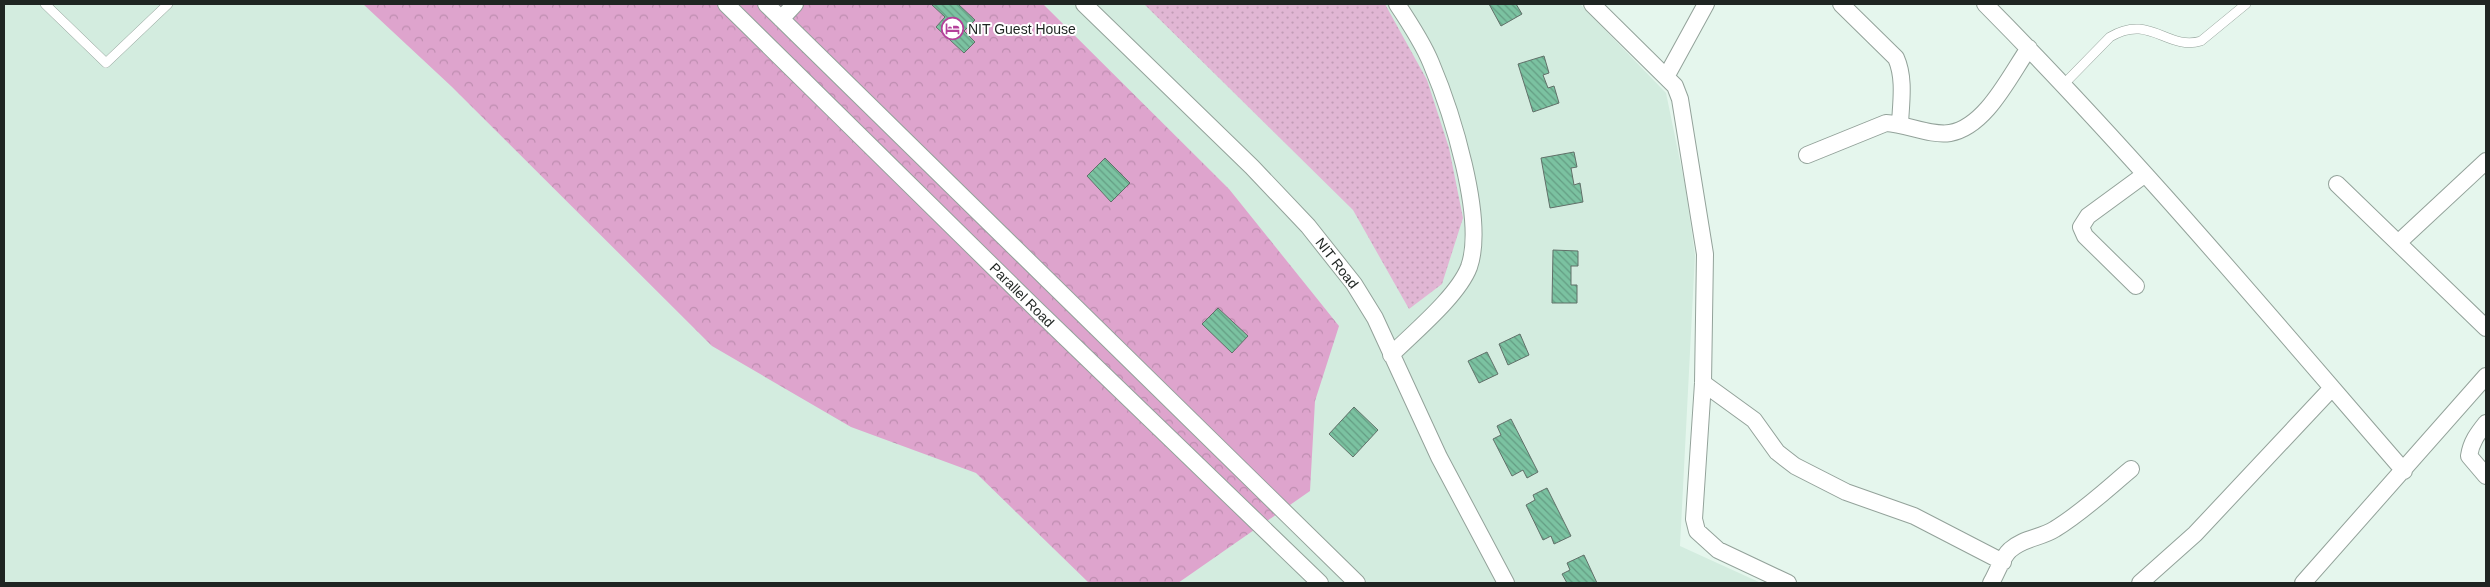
<svg xmlns="http://www.w3.org/2000/svg" width="2490" height="587" font-family="Arial,sans-serif">
	<style>
		.built { fill: #d3ecdf }
		.grass { fill: url(#grass-dots) }
		.forest { fill: url(#forest-crowns) }
		.building { fill: url(#building-back-hatch); stroke: #617069 }
		.lines { fill: none; stroke-linecap: round; stroke-linejoin: round }
		.lane-casing { stroke: #93a29a; stroke-width: 10 }
		.street-casing { stroke: #93a29a; stroke-width: 18 }
		.lane { stroke: #fff; stroke-width: 9 }
		.street { stroke: #fff; stroke-width: 16 }
		.labels { text-anchor: middle; stroke-width: 4; stroke-linejoin: round; paint-order: stroke }
		.poi-label { font-size: 14px; fill: #1f2522; stroke: #fff; text-anchor: start }
		.street-label { font-size: 14px; fill: #1f2522; stroke: #fff }
	</style>
	<defs>
		<pattern id="grass-dots" width="8" height="8" patternUnits="userSpaceOnUse" patternTransform="scale(1.25)"><rect width="8" height="8" fill="#e1b6d4"/><path d="M2 2h.1M6 6h.1" fill="none" stroke="#c19cb6" stroke-width="1.8" stroke-linecap="round"/></pattern>
		<pattern id="forest-crowns" width="20" height="18" patternUnits="userSpaceOnUse" patternTransform="scale(1.25)"><rect width="20" height="18" fill="#dea4cd"/><path d="M2 6a3 3 0 1 1 6 0M12 15a3 3 0 1 1 6 0" fill="none" stroke="#be8db0"/></pattern>
		<pattern id="building-back-hatch" width="6" height="6" patternUnits="userSpaceOnUse" patternTransform="scale(1.25)"><rect width="6" height="6" fill="#7bc2a1"/><path d="M-1 5l2 2M0 0l6 6M5-1l2 2" fill="none" stroke="#649d83"/></pattern>
	</defs>
	<rect width="100%" height="100%" fill="#e5f6ed"/>
	<path class="built" d="M 4,4 L 1580,4 L 1666,93 L 1685,185 L 1695,255 L 1680,546 L 1761,583 L 4,583 Z"/>
	<path class="grass" d="M 1144,4 L 1385,4 L 1427,80 L 1449,148 L 1463,218 L 1442,284 L 1409,309 L 1353,210 Z"/>
	<path class="forest" d="M 363,4 L 1043,4 L 1229,189 L 1339,326 L 1315,401 L 1310,491 L 1178,583 L 1089,583 L 976,473 L 851,427 L 712,346 L 451,86 Z"/>
	<path class="building" d="M 931,4 L 958,4 L 975,20 L 964,31 L 975,42 L 964,53 L 936,27 L 945,17 Z
		M 1489,4 L 1516,4 L 1522,14 L 1501,26 Z
		M 1544,56 L 1549,73 L 1543,75 L 1548,88 L 1554,86 L 1559,103 L 1533,112 L 1518,64 Z
		M 1574,152 L 1577,167 L 1571,168 L 1574,185 L 1580,183 L 1583,202 L 1550,208 L 1541,158 Z
		M 1105,158 L 1130,183 L 1111,202 L 1087,176 Z
		M 1553,250 L 1578,251 L 1578,266 L 1571,266 L 1571,285 L 1577,285 L 1577,303 L 1552,303 Z
		M 1218,308 L 1248,336 L 1232,353 L 1202,324 Z
		M 1520,334 L 1529,355 L 1508,365 L 1499,344 Z
		M 1487,352 L 1498,374 L 1479,383 L 1468,361 Z
		M 1354,407 L 1378,430 L 1353,457 L 1329,434 Z
		M 1511,419 L 1538,472 L 1527,478 L 1523,470 L 1512,476 L 1493,439 L 1501,435 L 1497,426 Z
		M 1547,488 L 1571,536 L 1554,544 L 1551,536 L 1543,540 L 1526,505 L 1535,500 L 1533,495 Z
		M 1584,555 L 1597,583 L 1567,583 L 1562,574 L 1570,570 L 1567,563 Z"/>
	<g class="lines">
		<defs>
			<path id="lane" d="M 45,4 L 106,63 L 168,4
				M 2063,85 L 2110,37 C 2150,13 2167,51 2201,41 L 2246,4"/>
			<path id="street" d="M 726,4 L 1038,311 L 1320,583
				M 766,4 L 1357,583
				M 1084,4 L 1252,167 L 1308,226 L 1354,284 L 1375,318 L 1439,457 L 1506,583
				M 1592,4 L 1675,86 L 1680,99 L 1705,254 L 1703,383 L 1694,519 L 1697,531 L 1718,550 L 1788,583
				M 1841,4 L 1896,58 C 1905,78 1901,102 1900,124
				M 1985,4 C 2132,152 2267,313 2404,471
				M 781,19 L 795,4
				M 1666,77 L 1706,4
				M 1807,155 L 1886,123 C 1907,124 1930,136 1950,133 C 1986,127 2010,75 2029,48
				M 2337,184 L 2486,328
				M 2399,242 L 2486,161
				M 2136,286 L 2085,236 L 2081,227 L 2088,216 L 2144,175
				M 1391,355 C 1413,333 1458,296 1469,267 C 1486,219 1451,110 1431,63 C 1423,43 1409,22 1397,4
				M 1703,383 L 1754,420 L 1777,452 L 1795,466 L 1846,492 L 1914,516 L 2003,562
				M 2486,423 C 2478,433 2471,442 2469,456 L 2486,476
				M 1991,583 C 1997,573 2002,557 2010,550 C 2023,538 2041,538 2055,529 C 2083,512 2107,489 2131,469
				M 2140,583 L 2195,534 L 2332,388
				M 2303,583 L 2486,376"/>
		</defs>
		<use href="#lane" class="lane-casing"/>
		<use href="#street" class="street-casing"/>
		<use href="#lane" class="lane"/>
		<use href="#street" class="street"/>
	</g>
	<defs>
		<symbol id="hotel-ring" viewBox="-11 -11 22 22"><circle r="9.5" fill="#fff" stroke="#b4409a" stroke-width="1.5"/><path d="M-6-4.5h1.5V1H6V5H4.5V3h-9V5H-6ZM-4 0a1.8 1.8 0 1 1 3.6 0ZM.5 0V-2.5h3Q6-2.5 6 0Z" fill="#b4409a"/></symbol>
	</defs>
	<g fill-rule="evenodd">
		<use href="#hotel-ring" x="940" y="16" width="25" height="25"/>
	</g>
	<g class="labels">
		<g class="poi-label">
			<text x="968" y="34">NIT Guest House</text>
		</g>
		<g class="street-label">
			<text transform="translate(1337 263) rotate(52)" y="5">NIT Road</text>
			<text transform="translate(1022 295) rotate(45)" y="5">Parallel Road</text>
		</g>
	</g>
	<rect width="2490" height="587" fill="none" stroke="#1f2522" stroke-width="10"/>
</svg>
